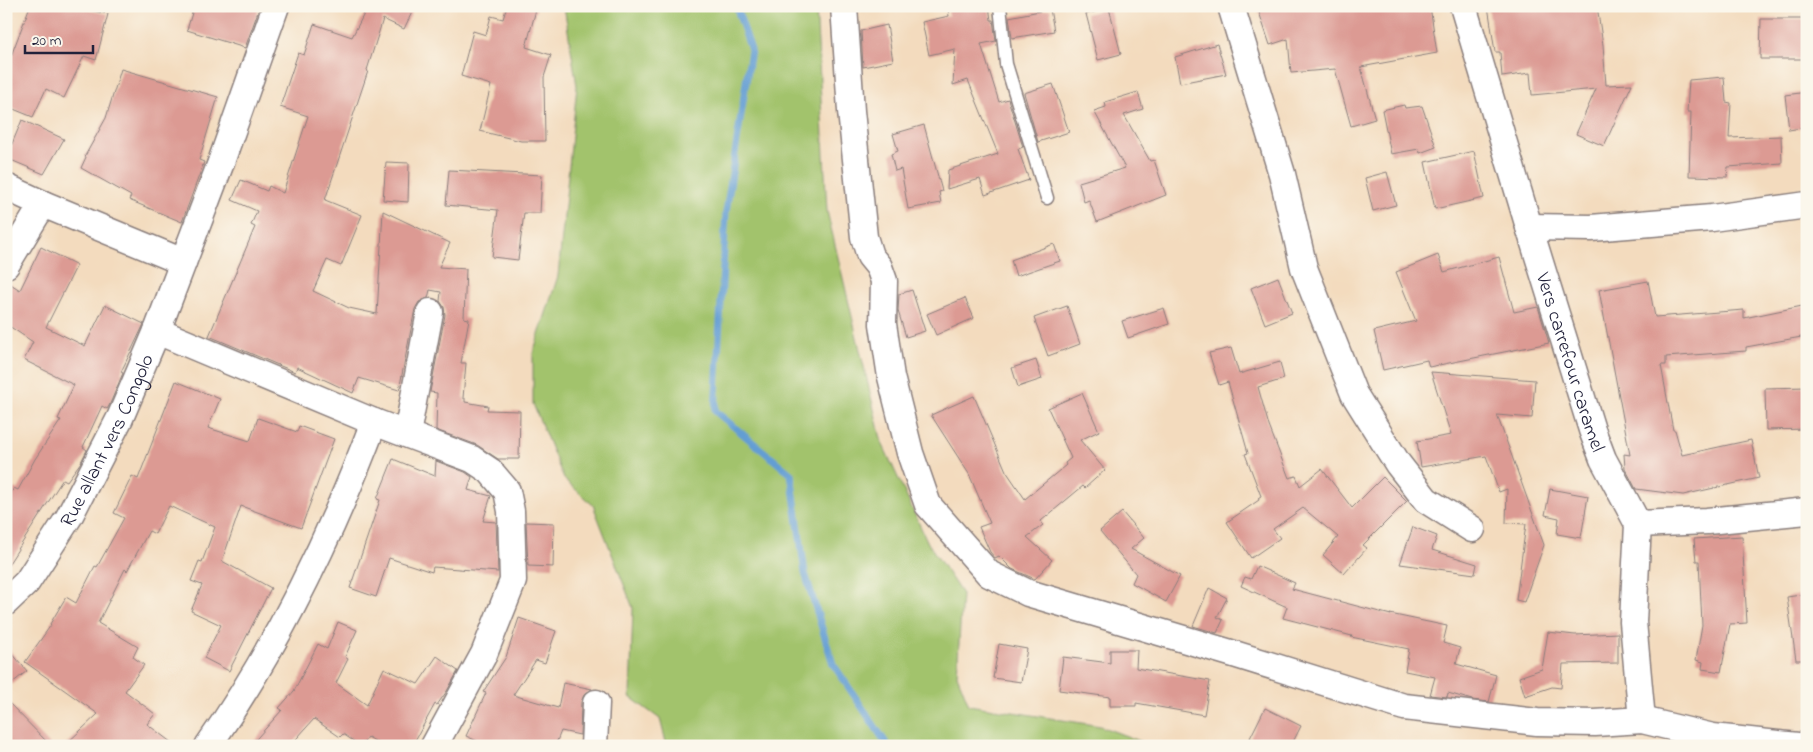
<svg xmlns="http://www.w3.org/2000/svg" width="1813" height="752" font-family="'Indie Flower',sans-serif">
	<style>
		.green { fill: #a2c36c; stroke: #627254 }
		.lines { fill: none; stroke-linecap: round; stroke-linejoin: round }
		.stream { stroke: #639ed3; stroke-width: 7 }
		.building { fill: #dc9a93 }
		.service-casing { stroke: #8a7e7c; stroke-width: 15 }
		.minor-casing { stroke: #8a7e7c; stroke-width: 29 }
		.service { stroke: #fff; stroke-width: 12 }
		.minor { stroke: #fff; stroke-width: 26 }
		.labels { text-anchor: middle; stroke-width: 4.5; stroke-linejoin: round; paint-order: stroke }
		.street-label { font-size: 20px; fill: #22223b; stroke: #fbf7ec }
	</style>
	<rect width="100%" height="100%" fill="#fbf7ec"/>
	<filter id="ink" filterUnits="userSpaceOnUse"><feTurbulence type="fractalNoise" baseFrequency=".02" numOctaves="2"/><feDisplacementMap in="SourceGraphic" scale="10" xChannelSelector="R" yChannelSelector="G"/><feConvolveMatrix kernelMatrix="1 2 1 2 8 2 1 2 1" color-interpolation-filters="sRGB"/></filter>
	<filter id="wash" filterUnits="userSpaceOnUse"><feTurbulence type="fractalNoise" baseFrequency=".0096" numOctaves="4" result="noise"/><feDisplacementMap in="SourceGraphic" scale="20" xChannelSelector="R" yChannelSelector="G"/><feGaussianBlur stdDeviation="1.12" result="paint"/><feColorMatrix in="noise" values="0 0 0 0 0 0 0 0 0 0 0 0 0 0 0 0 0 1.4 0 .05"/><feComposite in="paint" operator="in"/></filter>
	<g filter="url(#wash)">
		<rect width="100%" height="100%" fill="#f3dbbe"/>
		<path class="green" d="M 564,6 L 816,6 L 827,211 L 882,443 L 928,543 L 962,594 L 957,675 L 969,705 L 1100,726 L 1153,746 L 667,746 L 660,719 L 630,697 L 633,608 L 593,505 L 564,479 L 533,404 L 533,353 L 558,276 L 577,86 Z"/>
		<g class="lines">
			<path class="stream" d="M 736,6 L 751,50 L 726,212 L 715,411 L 791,474 L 805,573 L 833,664 L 888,746"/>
		</g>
		<g id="blocks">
			<path class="building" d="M 30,6 L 69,6 L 108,14 L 96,60 L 84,56 L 64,98 L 46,89 L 33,117 L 6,106 L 6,54 L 11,56 Z
				M 194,6 L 260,6 L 245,48 L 187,30 Z
				M 358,6 L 415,6 L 404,29 L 383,19 L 367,70 L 368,71 L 325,200 L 362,215 L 341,266 L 327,260 L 313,291 L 349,308 L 377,314 L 383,211 L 450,243 L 439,267 L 466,269 L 464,318 L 469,319 L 461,363 L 466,363 L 463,398 L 465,398 L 465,402 L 488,406 L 487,410 L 520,411 L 519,459 L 498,459 L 477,445 L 436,430 L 437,393 L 430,392 L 445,315 L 444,307 L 440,301 L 441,292 L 430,290 L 428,298 L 419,302 L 415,309 L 399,390 L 359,378 L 353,393 L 297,367 L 295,372 L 209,336 L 255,227 L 251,225 L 257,211 L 232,200 L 241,180 L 267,191 L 269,186 L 283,193 L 308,116 L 280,107 L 298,53 L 304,55 L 314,24 L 352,37 L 366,10 Z
				M 507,6 L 537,6 L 526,47 L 551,55 L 544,77 L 545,141 L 521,141 L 480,131 L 491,85 L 461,76 L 473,31 L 486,35 L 491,16 L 503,19 Z
				M 974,6 L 989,6 L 991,20 L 993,20 L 996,41 L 981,44 L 999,102 L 1008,99 L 1023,147 L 1018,149 L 1029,180 L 985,195 L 980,179 L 947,189 L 948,170 L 998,154 L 968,80 L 953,85 L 955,49 L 929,55 L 922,22 L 949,16 L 948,10 Z
				M 1257,6 L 1430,6 L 1437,53 L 1361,67 L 1375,119 L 1351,126 L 1335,69 L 1291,73 L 1288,39 L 1270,45 Z
				M 1488,6 L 1597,6 L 1603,45 L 1606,85 L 1632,84 L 1604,146 L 1576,134 L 1596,89 L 1532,95 L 1530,73 L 1502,77 L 1500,52 L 1495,52 Z
				M 1109,8 L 1121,54 L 1098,60 L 1086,14 Z
				M 1050,9 L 1054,31 L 1012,38 L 1009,17 Z
				M 1761,19 L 1807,19 L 1807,59 L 1760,59 Z
				M 887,25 L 893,61 L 863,67 L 861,31 Z
				M 1217,44 L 1226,74 L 1180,83 L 1175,57 Z
				M 121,69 L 218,97 L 199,160 L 204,162 L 182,222 L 129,200 L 131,196 L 81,168 L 86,157 L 85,156 L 106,118 Z
				M 1724,77 L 1726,102 L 1731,103 L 1729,138 L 1781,136 L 1782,163 L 1728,167 L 1727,177 L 1689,176 L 1691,112 L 1687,112 L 1689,80 Z
				M 1053,84 L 1069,132 L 1038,142 L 1024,93 Z
				M 1138,92 L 1143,109 L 1124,115 L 1150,161 L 1154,160 L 1166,195 L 1097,222 L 1089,200 L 1084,202 L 1079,182 L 1125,168 L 1094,111 L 1106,107 L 1105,102 Z
				M 1807,92 L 1807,127 L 1789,130 L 1785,95 Z
				M 1404,105 L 1405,108 L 1422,106 L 1436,147 L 1420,153 L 1419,149 L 1391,154 L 1382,110 Z
				M 22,120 L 64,139 L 44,174 L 6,158 Z
				M 924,125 L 942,191 L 939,192 L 941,203 L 908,209 L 901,169 L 895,171 L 891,154 L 898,151 L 893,134 Z
				M 1474,151 L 1484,198 L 1435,209 L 1425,162 Z
				M 386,162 L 409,163 L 408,202 L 383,200 Z
				M 449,170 L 542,175 L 540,213 L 524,213 L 518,260 L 492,257 L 498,210 L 446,205 Z
				M 1387,172 L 1396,205 L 1373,211 L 1365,178 Z
				M 1054,244 L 1060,261 L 1016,276 L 1011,260 Z
				M 41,247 L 77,265 L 46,327 L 85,346 L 105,305 L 144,324 L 121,372 L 123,373 L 109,406 L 107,409 L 102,406 L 83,447 L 87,450 L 81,462 L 67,481 L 63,479 L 6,568 L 6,501 L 14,488 L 18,490 L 35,459 L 61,420 L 58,419 L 74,385 L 24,360 L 33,342 L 6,324 L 6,281 L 20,290 Z
				M 1438,255 L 1444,272 L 1499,257 L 1514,312 L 1538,307 L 1549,343 L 1429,367 L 1427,360 L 1383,370 L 1374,331 L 1416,321 L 1396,272 Z
				M 1278,277 L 1292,313 L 1265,324 L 1251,288 Z
				M 1648,281 L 1655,317 L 1744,310 L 1744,318 L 1807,305 L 1807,336 L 1746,347 L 1746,351 L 1666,357 L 1666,365 L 1661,365 L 1673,430 L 1675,430 L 1682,455 L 1751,440 L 1759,478 L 1683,495 L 1636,489 L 1625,468 L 1624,454 L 1630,455 L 1599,290 Z
				M 912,290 L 925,331 L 906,337 L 898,311 L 899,294 Z
				M 965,298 L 974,318 L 936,335 L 927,314 Z
				M 1067,306 L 1080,344 L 1048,356 L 1034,318 Z
				M 1164,308 L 1169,324 L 1128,338 L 1122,321 Z
				M 1231,348 L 1239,374 L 1280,362 L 1284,379 L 1258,387 L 1269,426 L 1289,478 L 1296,476 L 1300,486 L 1322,469 L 1352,508 L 1383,477 L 1407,501 L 1363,545 L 1367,548 L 1344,574 L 1323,555 L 1338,537 L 1303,508 L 1273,529 L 1280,538 L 1251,558 L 1227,522 L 1259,500 L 1258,498 L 1261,496 L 1245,454 L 1248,453 L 1228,382 L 1219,385 L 1209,353 Z
				M 1036,360 L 1042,379 L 1018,387 L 1012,368 Z
				M 1431,372 L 1535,380 L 1532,418 L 1497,415 L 1544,545 L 1524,602 L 1516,600 L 1526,524 L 1506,523 L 1507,489 L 1499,492 L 1486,456 L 1421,467 L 1417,441 L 1451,435 Z
				M 176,381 L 220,399 L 208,428 L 250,441 L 258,418 L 297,432 L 299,426 L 334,439 L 301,528 L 241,506 L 222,561 L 271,588 L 229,671 L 204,658 L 221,625 L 191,611 L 202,585 L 191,581 L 199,561 L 202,562 L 215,527 L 169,506 L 155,534 L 149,531 L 127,571 L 125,569 L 98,623 L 138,647 L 133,657 L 144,665 L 125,691 L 155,714 L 147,724 L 176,746 L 64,746 L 98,714 L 25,662 L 51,625 L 50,624 L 66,597 L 76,603 L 95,566 L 97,567 L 124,518 L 114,513 L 132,476 L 138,479 Z
				M 1807,387 L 1807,429 L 1766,430 L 1765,388 Z
				M 1082,393 L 1099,431 L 1080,440 L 1105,470 L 1085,488 L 1083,486 L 1041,521 L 1043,525 L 1027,537 L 1052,560 L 1035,579 L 1012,569 L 999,556 L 995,558 L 990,552 L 979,527 L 990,523 L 969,474 L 931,415 L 974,396 L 1006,471 L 1025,499 L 1066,465 L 1065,463 L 1071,458 L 1048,408 Z
				M 393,459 L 435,476 L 436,461 L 465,472 L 472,477 L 468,490 L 491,496 L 483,521 L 496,522 L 498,572 L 433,567 L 432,572 L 389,558 L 376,597 L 350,588 L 380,500 L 377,499 Z
				M 1550,489 L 1588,496 L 1581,538 L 1557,534 L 1559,518 L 1545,515 Z
				M 1122,512 L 1144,538 L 1131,549 L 1180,576 L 1166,602 L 1132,583 L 1136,574 L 1100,531 Z
				M 526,522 L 554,523 L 553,567 L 528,566 Z
				M 1413,527 L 1437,536 L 1432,550 L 1477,564 L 1475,574 L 1400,564 Z
				M 1742,536 L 1747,623 L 1730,624 L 1721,672 L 1702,669 L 1703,662 L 1696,660 L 1702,625 L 1699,561 L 1696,561 L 1694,539 Z
				M 1257,566 L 1295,583 L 1292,589 L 1391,615 L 1390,614 L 1447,626 L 1443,643 L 1460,648 L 1456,664 L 1496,675 L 1489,702 L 1472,700 L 1448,693 L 1447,697 L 1430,695 L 1435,677 L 1405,671 L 1409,649 L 1351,637 L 1352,636 L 1283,618 L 1287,607 L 1241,586 L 1245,577 L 1251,579 Z
				M 1209,588 L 1227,598 L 1217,617 L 1223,620 L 1217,633 L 1193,626 Z
				M 1807,594 L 1807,660 L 1796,660 L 1787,597 Z
				M 519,618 L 556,631 L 545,663 L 536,660 L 513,695 L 558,708 L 563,683 L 592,689 L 584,695 L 581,702 L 580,735 L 561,731 L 555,746 L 488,746 L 466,736 L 486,693 L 483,692 L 506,657 Z
				M 338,622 L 357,630 L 345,657 L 348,659 L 336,683 L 367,705 L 384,668 L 418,684 L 437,656 L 458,671 L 447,691 L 437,705 L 435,704 L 412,746 L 384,746 L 368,737 L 361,746 L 343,734 L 340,737 L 314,719 L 290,746 L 250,746 L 282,710 L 279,708 L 294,691 L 318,644 L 327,649 Z
				M 1548,632 L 1575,635 L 1618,633 L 1618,663 L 1563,664 L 1561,688 L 1552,687 L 1525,696 L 1519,677 L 1542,669 Z
				M 999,644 L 1027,649 L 1021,682 L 993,678 Z
				M 6,646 L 27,671 L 6,688 Z
				M 1110,650 L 1137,650 L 1136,668 L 1210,681 L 1204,715 L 1136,703 L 1136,706 L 1110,706 L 1110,697 L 1059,690 L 1063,657 L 1110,663 Z
				M 6,700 L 51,746 L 6,746 Z
				M 1265,708 L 1301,726 L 1291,746 L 1265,746 L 1250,738 Z"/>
		</g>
	</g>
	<g filter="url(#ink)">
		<use href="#blocks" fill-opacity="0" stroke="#8a7e7c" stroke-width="1"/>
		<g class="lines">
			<defs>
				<path id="service" d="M 1000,6 L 1006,64 L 1047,198"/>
				<g id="minor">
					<path d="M 844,6 L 851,111 L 864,237 L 870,256 L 879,267 L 884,281 L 883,324 L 891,377 L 910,453 L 928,505 L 989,574 L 1028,593 L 1234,654 L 1404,707 L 1537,722 L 1595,723 L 1642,720 L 1713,737 L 1798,746"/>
					<path d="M 1231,6 L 1282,174 L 1304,268 L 1354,394 L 1398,464 L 1426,500 L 1472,529"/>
					<path id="s1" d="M 1463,6 L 1529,227 L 1592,430 L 1603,459 L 1638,524 L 1633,622 L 1642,720"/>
					<path d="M 6,187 L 43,204 L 183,262"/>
					<path d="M 1529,227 L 1591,228 L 1712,218 L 1807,205"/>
					<path d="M 6,265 L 43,204"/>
					<path d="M 157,331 L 374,422 L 472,459 L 490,471 L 507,491 L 511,511 L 513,581 L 484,654 L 434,746"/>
					<path d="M 407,434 L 430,312"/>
					<path d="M 1638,524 L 1707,521 L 1807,511"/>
					<path id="s2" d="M 6,602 L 27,582 L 69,517 L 120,418 L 157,331 L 220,165 L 276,6"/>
					<path d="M 208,746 C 278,646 331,536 374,422"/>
					<path d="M 594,746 L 596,703"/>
				</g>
			</defs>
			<use href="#service" class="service-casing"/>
			<use href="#minor" class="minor-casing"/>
			<use href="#service" class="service"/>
			<use href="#minor" class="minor"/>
		</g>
	</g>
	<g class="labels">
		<g class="street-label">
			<text dy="7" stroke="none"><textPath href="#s1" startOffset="372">Vers carrefour caramel</textPath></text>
			<text dy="7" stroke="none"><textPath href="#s2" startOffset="192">Rue allant vers Congolo</textPath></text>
		</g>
	</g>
	<rect width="1813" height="752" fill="none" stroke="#fbf7ec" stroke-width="25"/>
	<path d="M25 45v8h68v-8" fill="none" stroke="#22223b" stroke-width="2.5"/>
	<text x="32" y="45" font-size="15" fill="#22223b" stroke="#fbf7ec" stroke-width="4" paint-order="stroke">20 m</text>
</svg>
